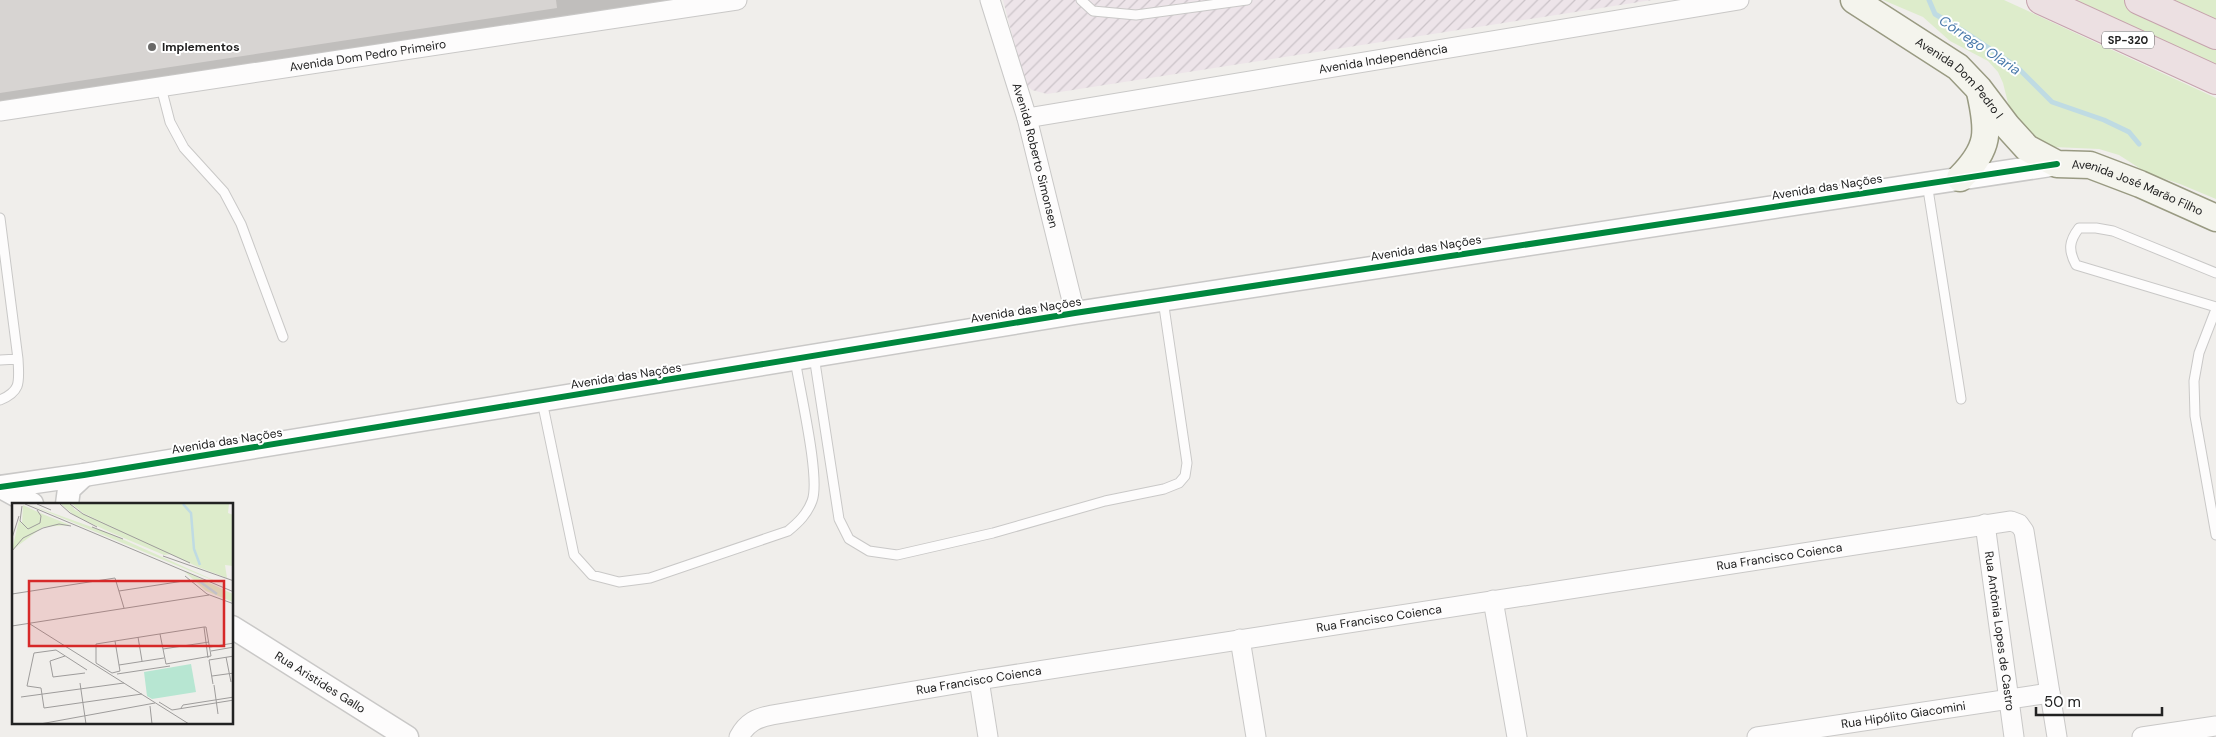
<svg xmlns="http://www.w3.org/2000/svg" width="2216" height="737" font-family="'DM Sans',sans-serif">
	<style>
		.industrial { fill: url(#industrial-furrows) }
		.grass { fill: #ddeccb }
		.shadow { fill: #0003 }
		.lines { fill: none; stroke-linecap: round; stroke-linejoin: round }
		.stream { stroke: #bfdbe3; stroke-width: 5 }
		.building { fill: #d7d4d2 }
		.service-casing { stroke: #c9c8c7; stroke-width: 11 }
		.minor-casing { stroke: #c9c8c7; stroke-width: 21 }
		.tertiary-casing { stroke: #c9c8c7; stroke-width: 25 }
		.secondary-casing { stroke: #999a82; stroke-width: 29 }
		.motorway-casing { stroke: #c5a2ac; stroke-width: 30 }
		.service { stroke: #fdfcfc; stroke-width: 9 }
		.minor { stroke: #fdfcfc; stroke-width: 19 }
		.tertiary { stroke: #fdfcfc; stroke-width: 22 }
		.secondary { stroke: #f4f4ed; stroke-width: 26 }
		.motorway { stroke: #ece0e2; stroke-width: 28 }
		.cycleway-casing { stroke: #fff; stroke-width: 9 }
		.cycleway { stroke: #00873e; stroke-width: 6 }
		.poi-dot { fill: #6a6968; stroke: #fff; stroke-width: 2 }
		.labels { text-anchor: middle; stroke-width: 4; stroke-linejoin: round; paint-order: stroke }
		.shield { fill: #fff; stroke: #646464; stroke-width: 1 }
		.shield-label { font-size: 11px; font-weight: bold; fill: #222 }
		.poi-label { font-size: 12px; font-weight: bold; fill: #222; stroke: #fff; text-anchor: start }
		.street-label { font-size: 12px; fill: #222; stroke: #fff }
		.water-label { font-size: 14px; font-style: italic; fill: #4a7aab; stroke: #fff }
		.inset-river { fill: none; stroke: #bfdbe3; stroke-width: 2.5 }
		.inset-road { fill: none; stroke: #9e9c9b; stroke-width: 1 }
		.view { fill: #d62828; fill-opacity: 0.15; stroke: #d62828; stroke-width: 2.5 }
		.inset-edge { fill: none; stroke: #222; stroke-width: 2.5 }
	</style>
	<defs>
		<pattern id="industrial-furrows" width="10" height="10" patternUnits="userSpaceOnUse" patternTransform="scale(1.25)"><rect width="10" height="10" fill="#ede4e9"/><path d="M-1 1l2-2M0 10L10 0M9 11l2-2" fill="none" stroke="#cbc3c8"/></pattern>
	</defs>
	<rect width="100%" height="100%" fill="#f0eeeb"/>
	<path class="industrial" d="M 1003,0 L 1652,0 L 1047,94 L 1032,90 L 1025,84 Z"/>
	<path class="grass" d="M 1883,0 L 2004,0 L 2216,98 L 2216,199 L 2180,184 L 2147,173 L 2119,155 L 2099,149 L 2054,147 L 2038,139 L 2017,120 L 2008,103 L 2003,83 L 1998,72 L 1988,61 L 1950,41 L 1923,17 Z
		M 2062,0 L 2124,0 L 2216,42 L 2216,70 Z
		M 2170,0 L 2216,0 L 2216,20 Z"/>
	<path class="shadow" d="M 0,0 L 670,0 L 0,103 Z"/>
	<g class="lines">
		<path class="stream" d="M 1929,0 L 1935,14 L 1968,34 L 2017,67 L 2052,102 L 2104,120 L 2129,132 L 2139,144"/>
	</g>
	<path class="building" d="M 0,0 L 556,0 L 557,8 L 0,93 Z"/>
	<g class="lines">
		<defs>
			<path id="service" d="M 1081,0 L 1093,11 L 1136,15 L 1247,0
				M 161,87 L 170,122 L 184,148 L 224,192 L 241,224 L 283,337
				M 1927,183 L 1961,399
				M 0,218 L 18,359 C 19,381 22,391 0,400
				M 2216,273 L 2113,231 L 2096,228 L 2079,228 C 2069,241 2068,250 2076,265 L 2216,307
				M 2216,309 L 2199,353 L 2194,381 L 2195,416 L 2216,535
				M 814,356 L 839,519 L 849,539 L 869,551 L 897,555 L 993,533 L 1105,501 L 1164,489 L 1179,483 L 1185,476 L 1187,463 L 1163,300
				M 0,360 L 18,359
				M 542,401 L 574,555 L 592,575 L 619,582 L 650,578 L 788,531 C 799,522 807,514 812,501 C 821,479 799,387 795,359"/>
			<g id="minor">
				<path id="s1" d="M 990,0 L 1027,118 L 1075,313"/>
				<path id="s2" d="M 0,111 L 737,0"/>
				<path id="s3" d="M 1027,118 L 1739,0"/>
				<path id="s4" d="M 1985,524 L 2014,737"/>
				<path d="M 1493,600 L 1517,737"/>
				<path d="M 1240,639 L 1256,737"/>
				<path d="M 979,680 L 988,737"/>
				<path id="s5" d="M 739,737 C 747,722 757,718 772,715 L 979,680 L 2011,521 L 2019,524 L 2024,531 L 2057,737"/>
				<path id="s6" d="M 1757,737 L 2050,693"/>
				<path d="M 2142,737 L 2216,726"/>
			</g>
			<g id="tertiary">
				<path d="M 0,487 L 84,475 L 1075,313 L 2057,164"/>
				<path d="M 1,487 L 32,504"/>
				<path d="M 67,504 L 69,489 L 84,475"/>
				<path id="s7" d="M 232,627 L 407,737"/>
			</g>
			<g id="secondary">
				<path id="s8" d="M 1854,0 L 1958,67 L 1979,89 L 2007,126 L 2027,148 L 2057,164 L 2090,165 L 2140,184 L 2216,218"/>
				<path d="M 1960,178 C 1990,148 1989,132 1980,92"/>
			</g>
			<path id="motorway" d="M 2041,0 L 2216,80
				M 2139,0 L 2216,35"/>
		</defs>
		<use href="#service" class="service-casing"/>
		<use href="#minor" class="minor-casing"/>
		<use href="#tertiary" class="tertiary-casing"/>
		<use href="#secondary" class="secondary-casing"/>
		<use href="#motorway" class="motorway-casing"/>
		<use href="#service" class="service"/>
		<use href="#minor" class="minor"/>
		<use href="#tertiary" class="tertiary"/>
		<use href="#secondary" class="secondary"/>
		<use href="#motorway" class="motorway"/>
		<defs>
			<path id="cycleway" d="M 0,487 L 84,475 L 1075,313 L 2057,164"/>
		</defs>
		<use href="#cycleway" class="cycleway-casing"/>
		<use href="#cycleway" class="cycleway"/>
	</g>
	<circle class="poi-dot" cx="152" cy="47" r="5"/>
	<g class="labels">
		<rect class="shield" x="2102" y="31.5" width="52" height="17" rx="4"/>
		<g class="shield-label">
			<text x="2128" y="44">SP-320</text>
		</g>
		<g class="poi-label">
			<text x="162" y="51">Implementos</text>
		</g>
		<g class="street-label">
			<text dy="4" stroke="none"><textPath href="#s2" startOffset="372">Avenida Dom Pedro Primeiro</textPath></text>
			<text dy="4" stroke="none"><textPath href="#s3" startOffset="361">Avenida Independência</textPath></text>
			<text dy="4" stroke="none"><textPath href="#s8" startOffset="132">Avenida Dom Pedro I</textPath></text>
			<text dy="4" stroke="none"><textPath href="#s1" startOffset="162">Avenida Roberto Simonsen</textPath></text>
			<text transform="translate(1827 187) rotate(-9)" y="4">Avenida das Nações</text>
			<text dy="4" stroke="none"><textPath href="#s8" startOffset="349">Avenida José Marão Filho</textPath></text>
			<text transform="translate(1426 248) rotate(-9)" y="4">Avenida das Nações</text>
			<text transform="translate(1026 310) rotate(-9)" y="4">Avenida das Nações</text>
			<text transform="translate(626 376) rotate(-9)" y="4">Avenida das Nações</text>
			<text transform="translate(227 441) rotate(-9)" y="4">Avenida das Nações</text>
			<text dy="4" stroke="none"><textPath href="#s5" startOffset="1061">Rua Francisco Coienca</textPath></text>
			<text dy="4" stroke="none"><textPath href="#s5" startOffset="656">Rua Francisco Coienca</textPath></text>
			<text dy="4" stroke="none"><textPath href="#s4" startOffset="108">Rua Antônia Lopes de Castro</textPath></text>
			<text dy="4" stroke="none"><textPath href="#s5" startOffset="251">Rua Francisco Coienca</textPath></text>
			<text dy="4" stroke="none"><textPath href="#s7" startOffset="104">Rua Aristides Gallo</textPath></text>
			<text dy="4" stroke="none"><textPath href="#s6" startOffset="148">Rua Hipólito Giacomini</textPath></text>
		</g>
		<g class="water-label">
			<text transform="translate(1980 45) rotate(34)" y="5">Córrego Olaria</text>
		</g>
	</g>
	<g transform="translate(12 503)">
		<rect width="221" height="221" fill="#f0eeeb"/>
		<path d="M 16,1 L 99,31 L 217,84 ZM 49,1 L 58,1 L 63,7 L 160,51 L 152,52 L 100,30 L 63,13 ZM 60,1 L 217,1 L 216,10 L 221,12 L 221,63 L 213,62 L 215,75 L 186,64 L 71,10 ZM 11,2 L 28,10 L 58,22 L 31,24 L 0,47 L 7,17 L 10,21 ZM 172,68 L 221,91 L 221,99 L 194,88 Z" fill="#ddeccb"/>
		<path d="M 179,161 L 184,189 L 140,196 L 135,193 L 132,169 Z" fill="#b7e6d2"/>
		<path class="inset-river" d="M 171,1 L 179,10 L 182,46 L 188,62M 187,78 L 205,91"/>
		<path class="inset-road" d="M 13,1 L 222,89M 25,1 L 39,7M 48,1 L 58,10 L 85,24M 58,1 L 71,11 L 178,60M 10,3 L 8,18 L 16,26 L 28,20 L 29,13 L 25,7M 80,24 L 111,36M 0,35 L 7,13M 0,48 L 11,35 L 31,25 L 47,21 L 59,23M 151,53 L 222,78M 173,73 L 195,91 L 222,101M 107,88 L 178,77M 0,91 L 103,75 L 112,105M 18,121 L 177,221M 0,123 L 197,92M 192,124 L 196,155M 126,134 L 130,158M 103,138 L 108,168 L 100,170 L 84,160 L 84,141 L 103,138 L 192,124 L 194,124 L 199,153 L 154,161 L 148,131M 198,144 L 222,140M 151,146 L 197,139M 199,148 L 222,144M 53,153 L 38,158 L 41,174 L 73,170M 214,154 L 219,179M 197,157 L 222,153M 197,157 L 201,181M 107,162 L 152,155M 75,167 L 44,147 L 22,150 L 15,183 L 29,185 L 32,205 L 130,191M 105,171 L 158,163M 200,173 L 222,170M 68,180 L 74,221M 202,182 L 206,211M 9,194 L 112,180M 147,199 L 160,207 L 222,197M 138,203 L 140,221M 169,205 L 171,202 L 222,194M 28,221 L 143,200"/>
		<path class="view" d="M 17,78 L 212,78 L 212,143 L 17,143 Z"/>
		<rect width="221" height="221" class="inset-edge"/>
	</g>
	<path d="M2036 707v8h126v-8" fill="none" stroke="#222222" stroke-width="2.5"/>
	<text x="2044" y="707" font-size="15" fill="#222222" stroke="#ffffff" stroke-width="4" paint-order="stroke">50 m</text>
</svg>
